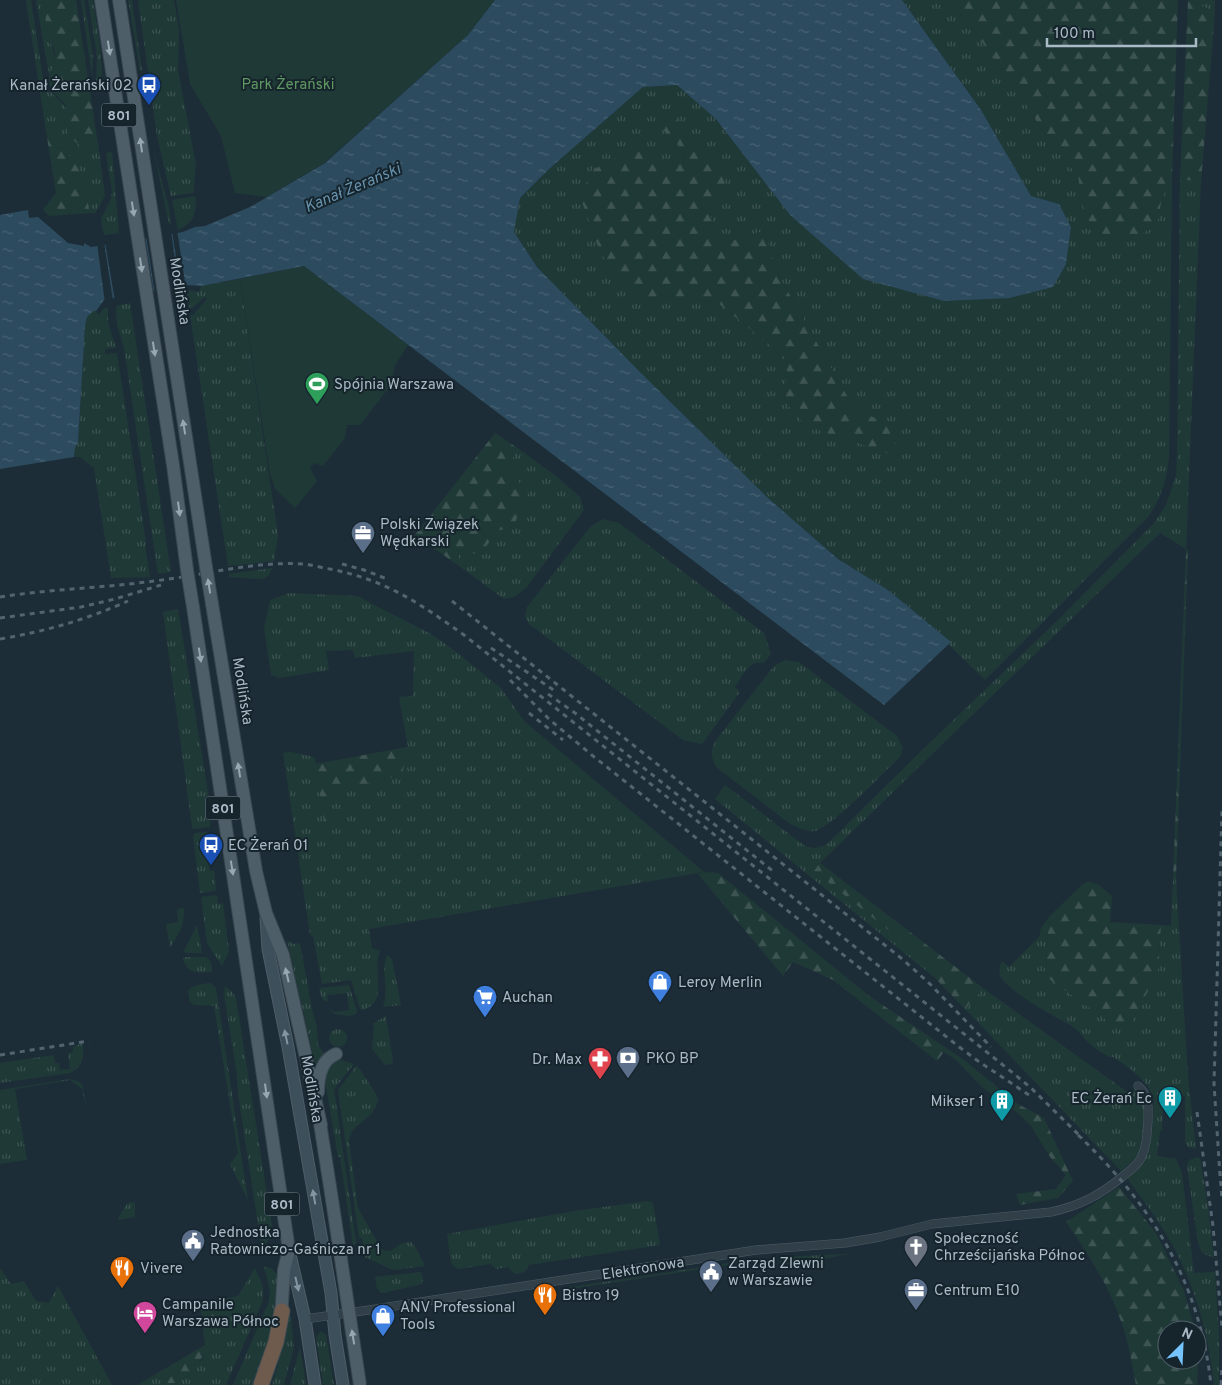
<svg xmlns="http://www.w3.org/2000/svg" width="1222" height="1385" font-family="Overpass,sans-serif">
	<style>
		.grass { fill: url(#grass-tufts); fill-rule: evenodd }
		.forest { fill: url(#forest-firs) }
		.green { fill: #1f3937 }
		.water { fill: url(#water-ripples) }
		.pier { fill: #1d2d38 }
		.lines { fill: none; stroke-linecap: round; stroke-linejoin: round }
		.minor-casing { stroke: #4e5d67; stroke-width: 9 }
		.secondary-casing { stroke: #4e5d67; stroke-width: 13 }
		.primary-casing { stroke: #3a4852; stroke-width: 14 }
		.motorway-casing { stroke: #3b4a53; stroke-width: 17 }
		.minor { stroke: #313f48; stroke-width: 8 }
		.secondary { stroke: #3e4f5c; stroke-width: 11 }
		.primary { stroke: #4e5e69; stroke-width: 12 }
		.motorway { stroke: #6f5b4d; stroke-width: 15 }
		.rail { stroke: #526470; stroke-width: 3; stroke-dasharray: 5 5; stroke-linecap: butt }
		.primary-bridge-casing { stroke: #3a4852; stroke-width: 14; stroke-linecap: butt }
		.primary-bridge { stroke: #4e5e69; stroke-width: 12 }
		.oneway { fill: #98a8b3 }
		.oneway2 { fill: #8495a1 }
		.labels { text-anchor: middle; stroke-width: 4; stroke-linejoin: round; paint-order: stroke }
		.shield { fill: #16242c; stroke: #7e8d98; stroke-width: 1 }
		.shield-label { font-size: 14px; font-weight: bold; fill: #aabac6 }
		.park-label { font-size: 15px; fill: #609862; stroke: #16242c }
		.poi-label { font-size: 15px; fill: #aabac6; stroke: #16242c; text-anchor: start }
		.street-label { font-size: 15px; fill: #aabac6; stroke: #16242c }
		.water-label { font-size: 16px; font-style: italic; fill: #6792ad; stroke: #16242c }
	</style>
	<defs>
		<pattern id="grass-tufts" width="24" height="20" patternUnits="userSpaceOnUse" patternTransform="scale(1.25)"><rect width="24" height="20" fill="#1f3937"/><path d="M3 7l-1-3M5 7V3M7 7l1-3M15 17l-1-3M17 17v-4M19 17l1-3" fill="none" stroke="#3d5452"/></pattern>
		<pattern id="forest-firs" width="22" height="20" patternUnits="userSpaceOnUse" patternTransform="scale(1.25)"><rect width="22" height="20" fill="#1f3937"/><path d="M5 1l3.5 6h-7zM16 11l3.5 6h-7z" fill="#3d5452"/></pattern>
		<pattern id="water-ripples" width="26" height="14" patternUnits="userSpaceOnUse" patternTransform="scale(1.25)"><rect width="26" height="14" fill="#2c4b5f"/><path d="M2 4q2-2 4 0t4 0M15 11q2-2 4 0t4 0" fill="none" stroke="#486374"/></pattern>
	</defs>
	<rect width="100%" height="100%" fill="#1d2d38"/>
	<path class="grass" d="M 26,0 L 31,0 L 45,92 L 51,92 L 66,107 L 68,112 L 66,124 L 74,141 L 81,146 L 99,151 L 105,196 L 95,213 L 90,213 C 84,186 84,162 58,147 C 54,138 55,129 45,125 Z
		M 36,0 L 46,0 C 44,11 47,26 49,37 C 53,53 60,59 49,75 Z
		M 81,0 L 84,0 L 93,56 L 92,76 Z
		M 88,0 L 93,0 L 100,45 L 103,87 L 99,88 L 96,85 L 97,56 Z
		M 128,0 L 132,0 L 142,70 L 140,70 Z
		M 138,0 L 174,0 L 179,30 L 178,70 L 196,165 L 194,183 L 194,193 L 171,196 L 157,136 Z
		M 902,0 L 955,0 L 957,9 L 1005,72 L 1050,142 L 1078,176 L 1082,203 L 1091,227 L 1102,236 L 1134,241 L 1158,220 L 1161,203 L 1170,177 L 1172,177 L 1169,457 C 1167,479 1161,499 1148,517 L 985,680 L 948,644 L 951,642 L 888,590 L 838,559 L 768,498 L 640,372 L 537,267 L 514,232 L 520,198 L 549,169 L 643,87 L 678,85 L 716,119 L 790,215 L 1066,264 L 1071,227 L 1059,204 L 1031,196 L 981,110 ZM 663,130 L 725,180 L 710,209 L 714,235 L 724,243 L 764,231 L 778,274 L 855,410 L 893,426 L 784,401 L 788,360 L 717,302 L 646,297 L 648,149 L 669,162 L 685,163 L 684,150 Z
		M 1188,0 L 1215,0 L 1215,12 Z
		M 112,152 L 119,233 L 104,235 L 101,219 L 111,199 L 112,192 L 106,153 Z
		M 154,152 L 169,208 L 171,224 L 169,224 Z
		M 1180,179 L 1201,182 L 1186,549 L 1160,533 L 820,863 L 814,871 L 936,968 L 935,978 L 715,799 L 725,785 L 805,846 L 815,848 L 826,845 L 918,754 L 1061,617 L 1153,524 L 1165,507 L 1171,491 L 1176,475 L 1177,457 Z
		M 195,196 C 197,213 194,223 178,230 L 172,200 Z
		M 240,279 L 278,536 L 274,561 L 228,566 L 190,315 L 193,315 L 207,299 L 205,297 L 190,310 L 187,294 L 189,294 L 189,290 L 199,292 L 201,286 Z
		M 130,303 L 171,572 L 158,574 L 124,348 L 117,325 L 116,306 Z
		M 105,307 L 108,309 L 108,322 L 116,348 L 105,349 L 105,354 L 117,353 L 145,536 L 146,552 L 150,577 L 111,578 L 94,468 L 80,457 L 74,457 L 75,448 L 78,442 L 85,326 L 87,317 L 93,310 L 96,311 L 98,315 Z
		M 516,447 L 556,476 L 580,497 L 584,510 L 526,588 L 514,597 L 504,599 L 459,566 L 459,549 L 481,555 L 496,531 L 513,527 L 528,494 L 510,470 Z
		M 603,519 L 619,523 L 764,633 L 771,654 L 764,663 C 749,660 743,675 735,687 L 740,692 L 702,744 L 683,740 L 529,624 L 525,616 L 527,607 L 591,526 Z
		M 272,568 C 270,574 267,578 262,579 L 229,577 L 229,574 Z
		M 289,593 L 357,596 L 431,634 L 450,647 L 501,688 L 524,721 L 704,872 L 369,929 L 372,948 L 380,951 C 371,974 390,1001 363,1010 L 360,1009 L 351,980 L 322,984 L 313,936 L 310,935 L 283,753 L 291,752 L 314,757 L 316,764 L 408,747 L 399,697 L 413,696 L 414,651 L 355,658 L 353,650 L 326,651 L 329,670 L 279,678 L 271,675 L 264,628 L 270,600 Z
		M 178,609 L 210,804 L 210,827 L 193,829 L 192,827 L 163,612 Z
		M 785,660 L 799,662 L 897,736 L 903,748 L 900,757 C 884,772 832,827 815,831 C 806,832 797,827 789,823 L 716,767 C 711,757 710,751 716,740 L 774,666 Z
		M 206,832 L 208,833 L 212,861 L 208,862 L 210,871 L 214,870 L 216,888 L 215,891 L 200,893 L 193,836 L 195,833 Z
		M 1173,879 L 1176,879 L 1188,1077 L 1196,1149 L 1188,1147 L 1185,1143 L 1185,1096 L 1181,1096 L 1179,1099 L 1163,1098 L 1162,1131 L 1160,1131 L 1157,1156 L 1176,1159 L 1182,1173 L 1194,1273 L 1215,1272 L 1219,1336 L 1219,1385 L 1214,1385 C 1209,1332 1192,1274 1163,1229 C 1152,1211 1139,1195 1127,1178 C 1148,1163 1152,1142 1153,1117 C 1153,1110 1155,1100 1152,1094 C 1144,1077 1128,1067 1113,1057 L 1109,1057 C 1103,1053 1095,1049 1090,1044 C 1083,1037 1078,1030 1070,1025 C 1050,1014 1016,996 1002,979 C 997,973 1000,966 1002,961 L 1009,967 L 1039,937 L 1041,928 L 1049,917 L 1045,976 L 1158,971 L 1161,925 L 1171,926 Z
		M 217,895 L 218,904 L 223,903 L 229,952 L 222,966 L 207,943 L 201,897 Z
		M 181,908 L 184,909 C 185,925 179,934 170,947 L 166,924 L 178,922 L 177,910 Z
		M 197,925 L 202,953 L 186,953 L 184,951 Z
		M 287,940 L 293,944 L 300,943 L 312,1009 L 317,1027 L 318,1045 L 325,1055 L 316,1068 Z
		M 387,955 L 392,959 L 401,1005 L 383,1007 C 390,990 380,972 387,955 Z
		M 185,957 L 206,957 L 211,962 L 212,972 C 199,973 187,974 183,959 Z
		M 211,983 L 216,988 L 248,1200 L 230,1164 L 238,1153 L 214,1006 L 194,1005 L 190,1002 L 188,991 C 193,984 203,984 211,983 Z
		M 349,985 L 357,1011 L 356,1014 L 350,1016 L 334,1014 L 328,1008 L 334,1012 L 349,1010 L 347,993 L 327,995 L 328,1002 C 321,1001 321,994 319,988 Z
		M 225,986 L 233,993 L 236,998 L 273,1232 L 271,1237 L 265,1244 L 261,1244 L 238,1094 L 237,1075 L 224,994 Z
		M 983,988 L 1130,1094 L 1135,1089 C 1139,1091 1141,1094 1143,1098 C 1147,1108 1142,1144 1138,1154 C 1134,1161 1127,1166 1121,1171 L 965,1009 Z
		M 386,1016 L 393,1062 L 391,1064 L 385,1065 L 372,1049 L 374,1027 L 372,1024 Z
		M329 1038a9 9 0 1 1 18 0a9 9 0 1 1-18 0Z
		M 82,1043 C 86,1055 82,1068 70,1073 L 0,1083 L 0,1063 L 54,1055 L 55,1063 L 59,1063 L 60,1070 L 70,1069 L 68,1053 L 73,1052 L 73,1047 Z
		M 341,1060 L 354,1064 L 334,1089 L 356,1242 L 353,1245 L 340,1157 L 338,1157 L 325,1081 C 327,1071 329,1062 341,1060 Z
		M 357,1065 L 376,1094 L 378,1100 C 373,1123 351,1121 349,1141 L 358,1208 L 380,1247 L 383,1250 L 390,1251 L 402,1243 L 411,1242 L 416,1248 L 425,1266 L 393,1270 L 365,1257 L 362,1238 L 359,1238 L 338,1090 Z
		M 70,1079 L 78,1081 L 82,1084 L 86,1104 L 85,1104 L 82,1089 L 70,1080 L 15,1089 L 27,1160 L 0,1164 L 0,1090 Z
		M 1197,1157 L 1200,1158 L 1208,1207 L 1214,1258 L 1202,1253 L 1198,1243 L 1187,1166 L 1189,1160 Z
		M 647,1201 L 652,1202 L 654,1208 L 660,1245 L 529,1265 L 525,1272 L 515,1274 L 508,1267 L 496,1269 L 491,1264 L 458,1269 L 451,1263 L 447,1234 L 574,1211 Z
		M 131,1202 L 135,1203 L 135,1217 L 119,1220 L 118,1218 L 127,1204 Z
		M 849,1254 L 816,1260 L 816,1264 L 800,1266 L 799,1263 L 781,1265 L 779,1257 Z
		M 761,1258 L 762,1260 L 564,1290 L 564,1288 Z
		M 264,1266 C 269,1267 274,1269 276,1274 C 278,1279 277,1285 277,1290 C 275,1324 265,1354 254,1385 L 233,1385 L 269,1301 L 270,1290 Z
		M 0,1268 L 11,1284 L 24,1281 L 36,1301 L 49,1303 L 58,1286 L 112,1385 L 0,1385 Z
		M 255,1268 L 263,1287 L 263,1300 L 226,1385 L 137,1385 L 161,1371 L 167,1383 L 202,1360 L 218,1300 L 238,1296 Z
		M 421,1272 L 423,1279 L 422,1284 L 383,1293 L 377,1289 L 375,1277 Z
		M 288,1312 L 290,1312 L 294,1346 L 284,1385 L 272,1385 L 282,1350 Z
		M 321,1331 L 326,1335 L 334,1385 L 323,1385 L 316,1337 Z
		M 300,1347 L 306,1385 L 290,1385 Z"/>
	<path class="forest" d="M 46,0 L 76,0 L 99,151 C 85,148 67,142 66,125 C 65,118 69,112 66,106 C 59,94 49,96 49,78 C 49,70 57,65 55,52 C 54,47 51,43 49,38 C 46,27 44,11 46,0 Z
		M 955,0 L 1178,0 L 1172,177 L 1170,177 L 1161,203 L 1158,220 L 1134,242 L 1102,236 L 1091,227 L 1082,203 L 1078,176 L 1050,142 L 1005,72 L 957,9 Z
		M 1188,0 L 1215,12 L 1201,182 L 1180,179 Z
		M 666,107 L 726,180 L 710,209 L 714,235 L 724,243 L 764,231 L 778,274 L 855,410 L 893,425 L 896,456 L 806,426 L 784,401 L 788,360 L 717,302 L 646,297 L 601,255 L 582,202 L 589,172 L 629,151 L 648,149 L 669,162 L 685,163 L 684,150 L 663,130 L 660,115 Z
		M 45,125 L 53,130 L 58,147 C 84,162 84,186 90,213 L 50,216 L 43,210 L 56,193 Z
		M 495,433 L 516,447 L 510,470 L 528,494 L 513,527 L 496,531 L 481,555 L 459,550 L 459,566 L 415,535 Z
		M 1186,549 L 1188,550 L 1176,879 L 1173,879 Z
		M 408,747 L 402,775 L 340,791 L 330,809 L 325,827 L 315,764 Z
		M 820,863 L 983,988 L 965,1009 L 935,978 L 936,968 L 814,871 Z
		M 704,872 L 718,873 L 868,995 L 964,1060 L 1018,1104 L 1044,1118 L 1073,1181 L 1058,1198 L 1020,1205 L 1016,1194 L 1056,1189 L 1066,1175 L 1050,1157 L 1031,1126 L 1019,1114 L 982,1087 L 956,1060 L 944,1052 L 937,1061 L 833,980 L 793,962 L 783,976 L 698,874 Z
		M 1088,881 L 1099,885 L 1112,896 L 1110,922 L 1161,925 L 1158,971 L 1126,1034 L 1045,976 L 1049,917 L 1083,884 Z
		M 1119,1187 L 1156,1233 L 1184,1291 L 1195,1330 L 1167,1330 L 1167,1360 L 1197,1360 L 1197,1339 L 1199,1347 L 1197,1385 L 1136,1385 C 1132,1365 1129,1343 1122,1324 C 1109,1286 1089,1255 1066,1222 Z
		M 218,1300 C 211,1325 211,1350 193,1370 C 185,1379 179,1384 167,1383 L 161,1371 L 205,1345 L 200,1304 Z"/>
	<path class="green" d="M 176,0 L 495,0 L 468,35 L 324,163 L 267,197 L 235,193 L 221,136 L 190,84 Z
		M 304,266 L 408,345 L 395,365 L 391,385 L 360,425 L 347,425 L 345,438 L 323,466 L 314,463 L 310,468 L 317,481 L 295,508 L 275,489 L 270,474 L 240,279 Z"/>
	<path class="water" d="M 495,0 L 902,0 L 981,110 L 1031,196 L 1059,204 L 1071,227 L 1066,264 L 1053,287 L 1009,298 L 944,301 L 863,279 L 790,215 L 716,119 L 677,85 L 643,87 L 549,169 L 520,198 L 514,232 L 537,267 L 640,372 L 768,498 L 838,559 L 888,590 L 951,642 L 884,705 L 304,266 L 201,286 L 188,285 L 104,300 L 96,311 L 93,311 L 87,317 L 85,326 L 78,442 L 75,448 L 74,457 L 0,469 L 0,215 L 28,210 L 29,218 L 38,217 L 68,243 L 84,246 L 84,243 L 91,247 L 183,232 L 195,227 L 205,226 L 250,207 L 325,163 L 468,35 Z"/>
	<path class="pier" d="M 177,230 L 186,288 L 181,289 L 172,231 Z
		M 171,231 L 179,289 L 155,294 L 146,235 Z
		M 145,236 L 154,294 L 115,301 L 105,242 Z
		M 104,242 L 113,301 L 105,303 L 97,243 Z"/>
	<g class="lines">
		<defs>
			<path id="minor" d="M 305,1319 L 369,1310 L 756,1250 L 845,1243 L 880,1237 L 932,1224 L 1051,1212 C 1079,1206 1100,1195 1122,1177 C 1129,1171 1137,1166 1141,1158 C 1147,1146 1147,1134 1148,1121 C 1148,1107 1150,1096 1138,1086"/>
			<path id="secondary" d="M 266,918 L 268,949 L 288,1047 L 331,1293 L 335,1335 L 343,1385
				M 289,1250 L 305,1319 L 315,1385"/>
			<path id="primary" d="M 101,0 L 173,465 L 187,570
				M 119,0 L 206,567
				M 212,604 L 256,871 L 266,913 L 283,955 L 321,1125
				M 193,607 L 289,1250 L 284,1270 L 281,1319
				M 318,1092 C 318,1077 321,1060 336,1054
				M 319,1117 L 331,1193"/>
			<path id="motorway" d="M 261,1385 L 276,1342 L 282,1311"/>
		</defs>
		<use href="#minor" class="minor-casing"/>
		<use href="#secondary" class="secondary-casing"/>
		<use href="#primary" class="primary-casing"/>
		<use href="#motorway" class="motorway-casing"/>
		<use href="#minor" class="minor"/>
		<use href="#secondary" class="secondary"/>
		<use href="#primary" class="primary"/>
		<use href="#motorway" class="motorway"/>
		<path class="rail" d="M 342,564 L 364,570 L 387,579
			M 0,597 C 51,589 103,588 154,581 C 204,575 254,561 304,564 C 313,565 322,568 330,569 C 386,580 419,603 464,635 L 1013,1073 L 1031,1088 L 1082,1138
			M 452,601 L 901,958 L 928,982 L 991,1047
			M 0,618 L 81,607 L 115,599 L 161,585
			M 0,639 C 47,631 85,620 128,601
			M 491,648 L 555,691
			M 510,680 L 550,720 L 593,756 L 958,1046 L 978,1061 L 1032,1097
			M 548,694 L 575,713 L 774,872
			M 529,713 L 563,740
			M 0,1055 L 89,1041
			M 1197,1112 L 1213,1226 L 1222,1328
			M 1078,1135 C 1152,1205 1200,1283 1211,1385
			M 1220,1171 L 1222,1201
			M 1220,1176 L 1214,1084 L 1222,810
			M 1221,1385 L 1222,1365"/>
		<defs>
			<path id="primary-bridge" d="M 206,567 L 212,604
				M 187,570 L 193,607
				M 331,1193 L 360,1385"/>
		</defs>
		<use href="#primary-bridge" class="primary-bridge-casing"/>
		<use href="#primary-bridge" class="primary-bridge"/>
	</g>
	<defs><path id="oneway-solid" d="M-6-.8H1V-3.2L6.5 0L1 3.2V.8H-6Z" transform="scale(1.25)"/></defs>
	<g class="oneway">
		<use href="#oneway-solid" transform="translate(109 48) rotate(81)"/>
		<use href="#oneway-solid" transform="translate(141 145) rotate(-98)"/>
		<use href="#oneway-solid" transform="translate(133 209) rotate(81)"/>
		<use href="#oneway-solid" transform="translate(141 265) rotate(82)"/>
		<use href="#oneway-solid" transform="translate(154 349) rotate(81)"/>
		<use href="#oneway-solid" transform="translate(184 427) rotate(-99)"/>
		<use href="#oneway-solid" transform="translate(179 509) rotate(82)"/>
		<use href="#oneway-solid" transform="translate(209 586) rotate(-99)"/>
		<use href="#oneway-solid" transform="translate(200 655) rotate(81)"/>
		<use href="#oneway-solid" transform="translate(239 770) rotate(-99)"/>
		<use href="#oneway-solid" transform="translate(232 868) rotate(81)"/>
		<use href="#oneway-solid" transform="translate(287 975) rotate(-103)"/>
		<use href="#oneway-solid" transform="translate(266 1091) rotate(82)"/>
		<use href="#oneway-solid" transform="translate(353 1337) rotate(-99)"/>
	</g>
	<g class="oneway2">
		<use href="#oneway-solid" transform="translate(286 1037) rotate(-102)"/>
		<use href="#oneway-solid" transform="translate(314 1197) rotate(-100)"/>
		<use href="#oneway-solid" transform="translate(297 1284) rotate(77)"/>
	</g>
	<defs>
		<symbol id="bus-pin" viewBox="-11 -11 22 30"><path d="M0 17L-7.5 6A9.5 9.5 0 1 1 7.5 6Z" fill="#1a4fb4" stroke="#16242c"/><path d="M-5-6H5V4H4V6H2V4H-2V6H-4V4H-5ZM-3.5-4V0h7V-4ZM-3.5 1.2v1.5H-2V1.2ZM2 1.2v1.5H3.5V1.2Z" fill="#fff"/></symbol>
		<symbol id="stadium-pin" viewBox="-11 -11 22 30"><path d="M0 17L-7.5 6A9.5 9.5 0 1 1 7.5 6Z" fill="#2e9e5b" stroke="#16242c"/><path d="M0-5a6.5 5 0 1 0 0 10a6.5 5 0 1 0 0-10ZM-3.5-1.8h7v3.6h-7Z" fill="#fff"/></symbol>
		<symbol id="office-pin" viewBox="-11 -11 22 30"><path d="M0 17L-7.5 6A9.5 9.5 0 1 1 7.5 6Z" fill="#5c6f8a" stroke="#16242c"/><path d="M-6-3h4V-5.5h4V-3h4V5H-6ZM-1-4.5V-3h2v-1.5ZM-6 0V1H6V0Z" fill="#fff"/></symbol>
		<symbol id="shop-pin" viewBox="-11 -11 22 30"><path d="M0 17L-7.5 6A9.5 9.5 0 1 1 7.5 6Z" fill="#3f7fe0" stroke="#16242c"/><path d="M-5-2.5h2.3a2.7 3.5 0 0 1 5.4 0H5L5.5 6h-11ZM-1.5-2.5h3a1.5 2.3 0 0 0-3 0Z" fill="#fff"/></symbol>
		<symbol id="supermarket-pin" viewBox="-11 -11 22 30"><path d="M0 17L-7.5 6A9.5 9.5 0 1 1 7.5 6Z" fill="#3f7fe0" stroke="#16242c"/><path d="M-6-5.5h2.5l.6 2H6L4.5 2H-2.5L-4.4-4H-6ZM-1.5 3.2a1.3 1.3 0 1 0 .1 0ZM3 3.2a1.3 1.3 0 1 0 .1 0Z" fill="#fff"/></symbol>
		<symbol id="bank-pin" viewBox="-11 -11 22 30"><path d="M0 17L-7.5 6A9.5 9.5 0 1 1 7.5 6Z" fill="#5c6f8a" stroke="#16242c"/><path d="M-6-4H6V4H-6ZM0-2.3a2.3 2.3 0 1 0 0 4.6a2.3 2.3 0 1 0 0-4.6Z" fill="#fff"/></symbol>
		<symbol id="pharmacy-pin" viewBox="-11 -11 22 30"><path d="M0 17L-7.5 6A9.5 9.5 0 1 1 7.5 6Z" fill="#e0444e" stroke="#16242c"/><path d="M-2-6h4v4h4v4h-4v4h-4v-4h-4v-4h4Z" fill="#fff"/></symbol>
		<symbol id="building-pin" viewBox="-11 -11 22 30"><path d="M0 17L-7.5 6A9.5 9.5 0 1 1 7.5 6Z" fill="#0f9aa8" stroke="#16242c"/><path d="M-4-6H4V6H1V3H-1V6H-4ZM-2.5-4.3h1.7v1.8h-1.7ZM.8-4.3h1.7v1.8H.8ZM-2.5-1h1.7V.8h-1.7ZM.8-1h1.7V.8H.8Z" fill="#fff"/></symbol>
		<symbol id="civic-pin" viewBox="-11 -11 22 30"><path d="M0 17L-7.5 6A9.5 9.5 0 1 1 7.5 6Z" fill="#5c6f8a" stroke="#16242c"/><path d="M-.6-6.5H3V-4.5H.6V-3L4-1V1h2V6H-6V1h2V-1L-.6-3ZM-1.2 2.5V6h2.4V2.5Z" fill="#fff"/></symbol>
		<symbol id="church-pin" viewBox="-11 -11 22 30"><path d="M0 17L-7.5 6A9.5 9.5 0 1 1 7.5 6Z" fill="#6b7280" stroke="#16242c"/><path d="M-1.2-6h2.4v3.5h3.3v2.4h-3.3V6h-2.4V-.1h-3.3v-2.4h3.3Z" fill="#fff"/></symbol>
		<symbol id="restaurant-pin" viewBox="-11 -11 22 30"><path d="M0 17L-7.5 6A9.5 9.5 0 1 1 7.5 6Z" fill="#e8710a" stroke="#16242c"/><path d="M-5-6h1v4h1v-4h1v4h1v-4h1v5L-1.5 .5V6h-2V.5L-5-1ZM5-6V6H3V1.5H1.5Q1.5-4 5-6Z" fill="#fff"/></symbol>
		<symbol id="hotel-pin" viewBox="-11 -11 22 30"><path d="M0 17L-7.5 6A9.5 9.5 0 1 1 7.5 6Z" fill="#d1479c" stroke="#16242c"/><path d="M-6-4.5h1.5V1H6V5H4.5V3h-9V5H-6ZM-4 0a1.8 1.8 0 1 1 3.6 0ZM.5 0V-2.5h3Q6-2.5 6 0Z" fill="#fff"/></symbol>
	</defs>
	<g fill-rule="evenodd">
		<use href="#bus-pin" x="135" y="71" width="28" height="38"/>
		<use href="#stadium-pin" x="303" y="370" width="28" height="38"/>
		<use href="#office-pin" x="349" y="519" width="28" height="38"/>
		<use href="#bus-pin" x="197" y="831" width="28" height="38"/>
		<use href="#shop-pin" x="646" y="968" width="28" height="38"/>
		<use href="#supermarket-pin" x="471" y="983" width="28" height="38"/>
		<use href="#bank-pin" x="614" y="1044" width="28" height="38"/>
		<use href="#pharmacy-pin" x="586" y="1045" width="28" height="38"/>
		<use href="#building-pin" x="1156" y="1084" width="28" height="38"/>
		<use href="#building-pin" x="988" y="1087" width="28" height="38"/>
		<use href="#civic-pin" x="179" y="1227" width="28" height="38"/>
		<use href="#church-pin" x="902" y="1233" width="28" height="38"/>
		<use href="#restaurant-pin" x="108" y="1254" width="28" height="38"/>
		<use href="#civic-pin" x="697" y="1258" width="28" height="38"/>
		<use href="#office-pin" x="902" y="1276" width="28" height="38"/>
		<use href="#restaurant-pin" x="531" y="1281" width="28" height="38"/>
		<use href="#hotel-pin" x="131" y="1299" width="28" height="38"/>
		<use href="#shop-pin" x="369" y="1302" width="28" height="38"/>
	</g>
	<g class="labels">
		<g class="shield">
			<rect x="101.5" y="103.5" width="35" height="23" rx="4"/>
			<rect x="205.5" y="796.5" width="35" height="23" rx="4"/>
			<rect x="264.5" y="1192.5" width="35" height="23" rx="4"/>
		</g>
		<g class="shield-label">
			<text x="119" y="120">801</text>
			<text x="223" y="813">801</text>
			<text x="282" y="1209">801</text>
		</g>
		<g class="park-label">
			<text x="288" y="89">Park Żerański</text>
		</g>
		<g class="poi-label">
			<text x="132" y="90" text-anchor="end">Kanał Żerański 02</text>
			<text x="334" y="389">Spójnia Warszawa</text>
			<text x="380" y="529">Polski Związek<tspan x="380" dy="17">Wędkarski</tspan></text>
			<text x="228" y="850">EC Żerań 01</text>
			<text x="678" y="987">Leroy Merlin</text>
			<text x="502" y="1002">Auchan</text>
			<text x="646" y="1063">PKO BP</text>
			<text x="582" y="1064" text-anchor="end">Dr. Max</text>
			<text x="1152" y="1103" text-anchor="end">EC Żerań Ec</text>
			<text x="984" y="1106" text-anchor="end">Mikser 1</text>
			<text x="210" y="1237">Jednostka<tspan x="210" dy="17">Ratowniczo-Gaśnicza nr 1</tspan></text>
			<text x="934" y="1243">Społeczność<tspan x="934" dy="17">Chrześcijańska Północ</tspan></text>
			<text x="728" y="1268">Zarząd Zlewni<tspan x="728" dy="17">w Warszawie</tspan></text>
			<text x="140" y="1273">Vivere</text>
			<text x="934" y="1295">Centrum E10</text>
			<text x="562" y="1300">Bistro 19</text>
			<text x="162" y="1309">Campanile<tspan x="162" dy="17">Warszawa Północ</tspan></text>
			<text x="400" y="1312">ANV Professional<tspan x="400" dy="17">Tools</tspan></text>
		</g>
		<g class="street-label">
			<text transform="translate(180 291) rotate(81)" y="5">Modlińska</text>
			<text transform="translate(243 691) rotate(81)" y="5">Modlińska</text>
			<text transform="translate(312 1089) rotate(80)" y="5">Modlińska</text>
			<text transform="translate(643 1268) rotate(-9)" y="5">Elektronowa</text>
		</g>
		<g class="water-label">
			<text transform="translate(352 187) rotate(-23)" y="6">Kanał Żerański</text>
		</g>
	</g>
	<g transform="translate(1182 1345) rotate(24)"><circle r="24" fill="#16242c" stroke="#51606a"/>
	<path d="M0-4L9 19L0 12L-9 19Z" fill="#76c4ff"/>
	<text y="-8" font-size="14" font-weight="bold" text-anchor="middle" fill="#aabac6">N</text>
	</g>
	<path d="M1047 38v8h149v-8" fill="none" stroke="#aabac6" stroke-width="2.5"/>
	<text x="1054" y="38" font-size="15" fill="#aabac6" stroke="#16242c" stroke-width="4" paint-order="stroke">100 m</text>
</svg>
